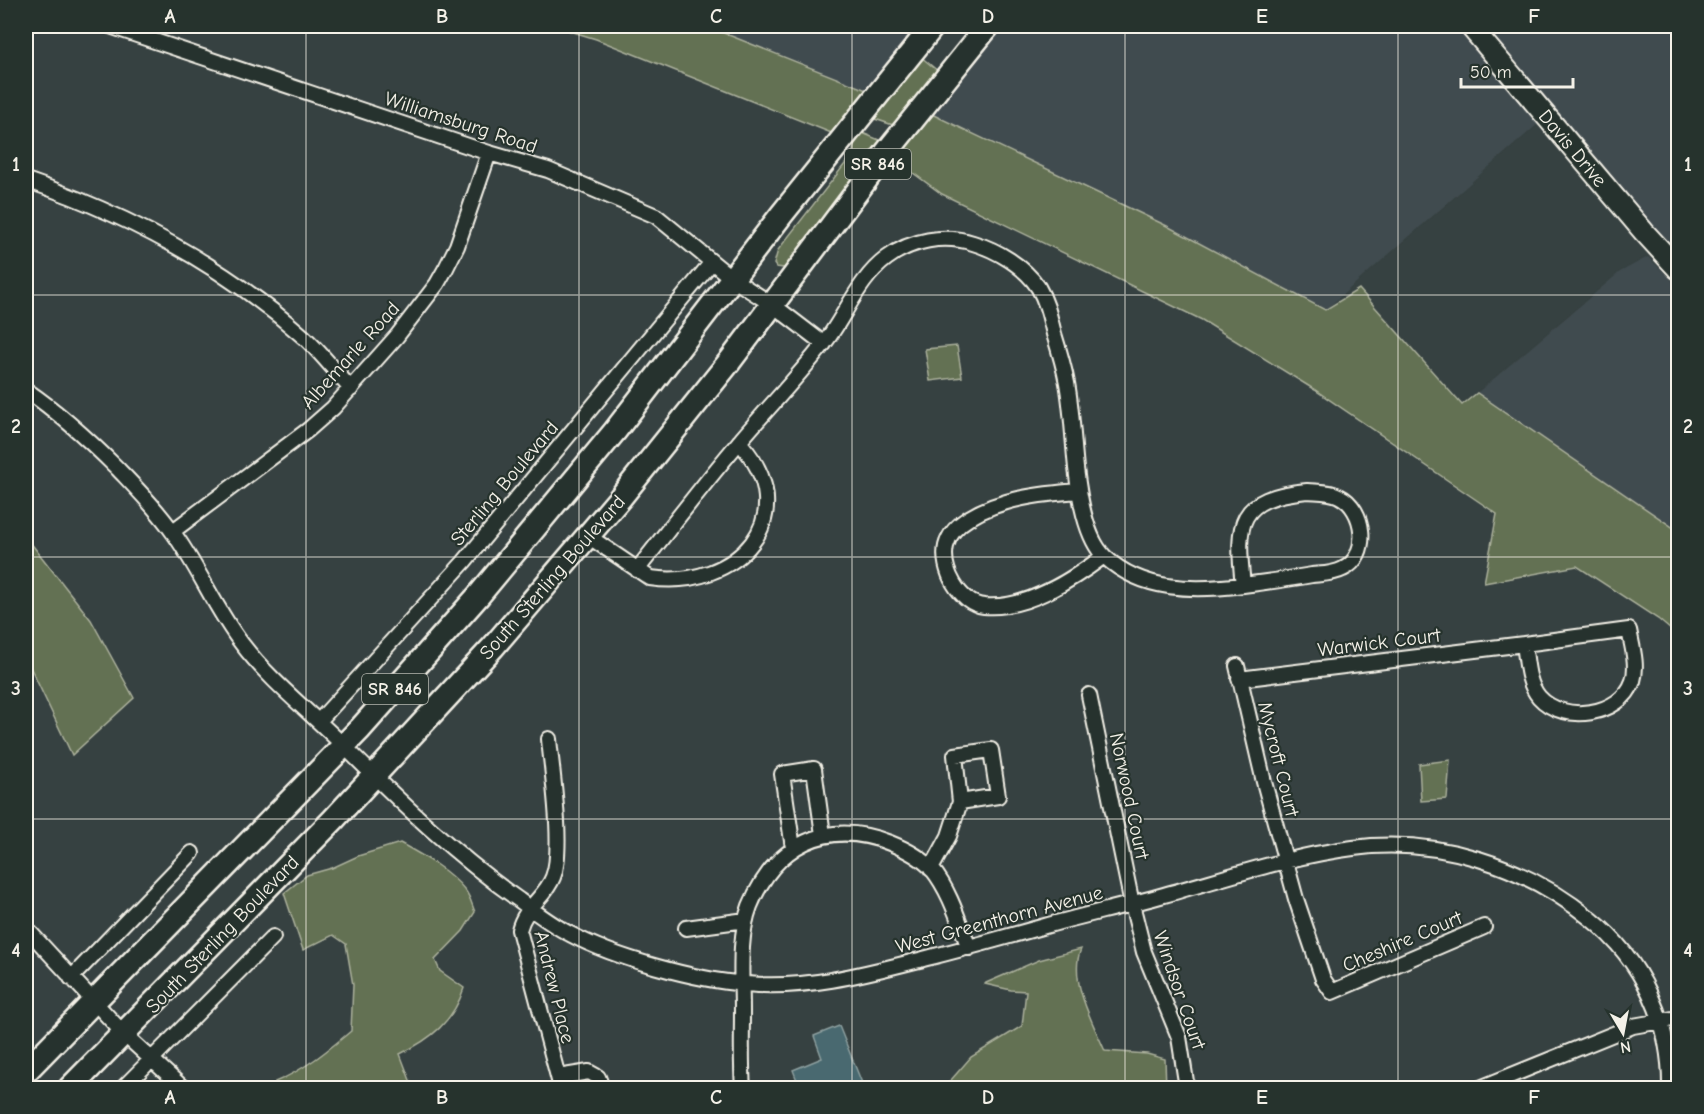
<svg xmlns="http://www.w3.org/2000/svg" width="1704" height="1114" font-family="'Comic Neue',sans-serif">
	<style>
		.built { fill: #414b4f }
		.green { fill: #637152; stroke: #acb19d; stroke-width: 1.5 }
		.water { fill: #48696f; stroke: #8d9f9f; stroke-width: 1.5 }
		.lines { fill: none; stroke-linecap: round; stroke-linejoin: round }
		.street-casing { stroke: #f4f1e8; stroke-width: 18 }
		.secondary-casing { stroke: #f4f1e8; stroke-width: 24 }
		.primary-casing { stroke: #f4f1e8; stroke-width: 27 }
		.street { stroke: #26332d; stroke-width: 14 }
		.secondary { stroke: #26332d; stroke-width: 20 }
		.primary { stroke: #26332d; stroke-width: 22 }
		.grid { fill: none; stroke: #f4f1e8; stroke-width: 1.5; stroke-opacity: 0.55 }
		.labels { text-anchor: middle; stroke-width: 4.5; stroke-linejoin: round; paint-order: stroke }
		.shield { fill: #26332d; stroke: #b6b8b0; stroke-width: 1.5 }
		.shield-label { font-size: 18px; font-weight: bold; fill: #f4f1e8 }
		.street-label { font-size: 20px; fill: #f4f1e8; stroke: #26332d }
		.neatline { fill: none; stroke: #f4f1e8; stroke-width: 2 }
		.grid-label { font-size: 20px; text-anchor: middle; font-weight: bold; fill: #f4f1e8 }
	</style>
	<rect width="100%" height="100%" fill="#364141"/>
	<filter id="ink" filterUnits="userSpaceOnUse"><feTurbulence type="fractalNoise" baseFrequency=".0167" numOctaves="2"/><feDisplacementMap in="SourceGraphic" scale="12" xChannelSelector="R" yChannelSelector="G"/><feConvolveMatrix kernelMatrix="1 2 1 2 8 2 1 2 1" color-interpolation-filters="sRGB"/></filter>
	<g filter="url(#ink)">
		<path class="built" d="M 706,26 L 933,26 L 869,91 Z
			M 988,26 L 1454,26 L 1539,123 L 1325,310 L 1167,226 L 921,109 Z
			M 1473,26 L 1678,26 L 1678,269 Z
			M 1648,257 L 1678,286 L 1678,531 L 1477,393 L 1620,272 Z"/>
		<path class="green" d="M 554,26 L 706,26 L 869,91 L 834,134 L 596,39 Z
			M 920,56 L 939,72 L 899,127 L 872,118 Z
			M 921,109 L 1167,226 L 1325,310 L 1359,289 L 1462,405 L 1477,393 L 1678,531 L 1678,636 L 1658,619 L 1577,566 L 1484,583 L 1497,514 L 1315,390 L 1202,320 L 942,194 L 886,153 Z
			M 860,132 L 884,142 L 788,266 L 784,268 L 776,267 L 774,264 L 778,250 L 852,155 L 856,138 Z
			M 957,346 L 962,377 L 930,381 L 925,349 Z
			M 26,537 L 91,620 L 134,698 L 72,755 L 26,658 Z
			M 1450,760 L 1447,799 L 1421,801 L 1419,764 Z
			M 400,843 C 422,855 449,870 465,890 C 470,896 472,905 475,912 L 463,931 L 435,960 L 440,971 L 464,988 C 453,1022 431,1039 400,1054 L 413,1088 L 279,1088 L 275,1082 C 304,1070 327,1051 351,1031 L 353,985 L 346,944 L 333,935 L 303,950 L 284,893 L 307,875 L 332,868 L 358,856 Z
			M 1081,949 C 1068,979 1093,1023 1105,1051 L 1147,1054 L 1165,1059 L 1166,1088 L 944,1088 L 971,1057 L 1022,1026 L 1026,991 L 1011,990 L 985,984 L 986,983 L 1039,960 Z"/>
		<path class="water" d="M 839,1026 L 864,1088 L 800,1088 L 793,1070 L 822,1058 L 814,1036 Z"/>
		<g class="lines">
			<defs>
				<path id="street" d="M 110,26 L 489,153 L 548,170 L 656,216 L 734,280 L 773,305 L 824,344
					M 26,180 C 129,215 223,265 305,338 C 321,353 336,372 351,389
					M 26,390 C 60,413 89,440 118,469 C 137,489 157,509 172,531 C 198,566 215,609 242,644 C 271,682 309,711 343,745 C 398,800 455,855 519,900 C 535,912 552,925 570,934 C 615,958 695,980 746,984 C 807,990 868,973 927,958 C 967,948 1006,937 1045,926 C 1085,915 1125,906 1164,895 C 1226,878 1289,856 1353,848 C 1438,837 1525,865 1591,919 C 1642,960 1671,1022 1670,1088
					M 1079,491 C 1042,494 1001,498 969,518 C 959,524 949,534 946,546 C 941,569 959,603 984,606 C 1026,610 1072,580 1104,556
					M 1307,491 C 1317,492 1330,491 1339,496 C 1365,508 1371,556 1343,569 C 1334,574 1322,574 1312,575 C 1289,579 1266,582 1243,585 C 1236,522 1237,498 1307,491 Z
					M 173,531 L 308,430 L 333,408 L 397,336 L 437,284 L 446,268 L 457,246 L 489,153
					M 588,536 L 650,578 C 736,591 807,516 739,442
					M 637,570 C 671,527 704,483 740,441 C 767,409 796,379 822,346 C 845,318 857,280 887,258 C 911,240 944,234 973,243 C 997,250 1024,266 1038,287 C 1047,302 1050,318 1054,334 C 1059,350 1064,367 1067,383 C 1072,410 1073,440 1076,468 C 1079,494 1085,538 1105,557 C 1143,592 1195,591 1243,585
					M 1629,630 C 1632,646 1638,665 1633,681 C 1621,716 1563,724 1539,697 C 1527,683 1527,662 1524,644 Z
					M 1237,666 L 1264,782 L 1296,899 L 1323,979 L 1332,992 L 1484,927
					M 1239,679 L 1524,644
					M 1089,695 L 1132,904 L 1144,952 L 1179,1037 L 1187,1088
					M 319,721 L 464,562 L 712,262
					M 549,739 C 552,771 564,850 553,877 C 545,898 525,906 519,930 L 561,1088
					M 991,750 L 998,796 L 960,802 L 955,755 Z
					M 793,848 L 782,774 L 814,769 L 823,835
					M 931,869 L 949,836 L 960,802
					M 26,928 L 124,1034 L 183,1088
					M 686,928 L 746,920
					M 71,978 L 192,853
					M 558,1077 L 589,1072 L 598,1077 L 602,1088
					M 123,1088 L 273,937
					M 743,1088 C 741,1063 742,1037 742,1011 C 742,978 738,938 750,906 C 775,845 826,818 890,843 C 905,849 921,857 932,869 C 950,891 959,922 969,948
					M 1480,1088 L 1633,1026 L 1678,1018"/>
				<path id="secondary" d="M 1470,26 L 1644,232 L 1678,269"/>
				<path id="primary" d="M 26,1071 L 360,729 L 479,595 L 615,431 L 782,214 L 933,26
					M 70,1088 L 333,820 L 493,647 L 620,498 L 730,361 L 886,153 L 988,26"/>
			</defs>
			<use href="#street" class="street-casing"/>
			<use href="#secondary" class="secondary-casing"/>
			<use href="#primary" class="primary-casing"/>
			<use href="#street" class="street"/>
			<use href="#secondary" class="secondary"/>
			<use href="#primary" class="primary"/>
		</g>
	</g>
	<path class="grid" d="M 306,26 L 306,1088M 579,26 L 579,1088M 852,26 L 852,1088M 1125,26 L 1125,1088M 1398,26 L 1398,1088M 26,295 L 1678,295M 26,557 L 1678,557M 26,819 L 1678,819"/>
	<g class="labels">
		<g class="shield">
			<rect x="845" y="149" width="66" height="30" rx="4.5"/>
			<rect x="362" y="674" width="66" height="30" rx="4.5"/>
		</g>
		<g class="shield-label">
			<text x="878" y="170">SR 846</text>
			<text x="395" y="695">SR 846</text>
		</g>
		<g class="street-label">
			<text transform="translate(461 122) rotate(18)" y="7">Williamsburg Road</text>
			<text transform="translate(1573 148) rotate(50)" y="7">Davis Drive</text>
			<text transform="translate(350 355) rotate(-48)" y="7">Albemarle Road</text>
			<text transform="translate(504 483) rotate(-50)" y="7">Sterling Boulevard</text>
			<text transform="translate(552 577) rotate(-49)" y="7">South Sterling Boulevard</text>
			<text transform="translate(1379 642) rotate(-7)" y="7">Warwick Court</text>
			<text transform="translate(1279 759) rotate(76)" y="7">Mycroft Court</text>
			<text transform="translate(1130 796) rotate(78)" y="7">Norwood Court</text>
			<text transform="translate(999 919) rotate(-15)" y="7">West Greenthorn Avenue</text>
			<text transform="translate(222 934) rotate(-46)" y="7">South Sterling Boulevard</text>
			<text transform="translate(1402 941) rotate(-23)" y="7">Cheshire Court</text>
			<text transform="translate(555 987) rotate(76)" y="7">Andrew Place</text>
			<text transform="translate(1180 990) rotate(71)" y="7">Windsor Court</text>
		</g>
	</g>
	<rect width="1704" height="1114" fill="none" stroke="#26332d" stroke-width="66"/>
	<g transform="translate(1623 1033) rotate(170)" stroke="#26332d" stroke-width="4.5" paint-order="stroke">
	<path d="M0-4.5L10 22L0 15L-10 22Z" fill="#f4f1e8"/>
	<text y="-9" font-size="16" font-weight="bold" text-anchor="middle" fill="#f4f1e8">N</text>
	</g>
	<path d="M1461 78v9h112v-9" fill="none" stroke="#f4f1e8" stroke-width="3"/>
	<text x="1470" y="78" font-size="18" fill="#f4f1e8" stroke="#26332d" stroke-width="4.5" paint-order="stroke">50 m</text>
	<rect x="33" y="33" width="1638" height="1048" class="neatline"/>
	<g class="grid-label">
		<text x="170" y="23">A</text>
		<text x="442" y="23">B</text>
		<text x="716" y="23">C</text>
		<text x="988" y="23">D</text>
		<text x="1262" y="23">E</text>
		<text x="1534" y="23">F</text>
		<text x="16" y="171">1</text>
		<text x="1688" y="171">1</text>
		<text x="16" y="433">2</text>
		<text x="1688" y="433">2</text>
		<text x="16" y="695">3</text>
		<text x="1688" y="695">3</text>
		<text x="16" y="957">4</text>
		<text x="1688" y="957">4</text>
		<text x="170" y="1104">A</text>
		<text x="442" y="1104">B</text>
		<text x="716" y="1104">C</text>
		<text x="988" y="1104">D</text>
		<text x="1262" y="1104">E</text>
		<text x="1534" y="1104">F</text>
	</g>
</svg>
